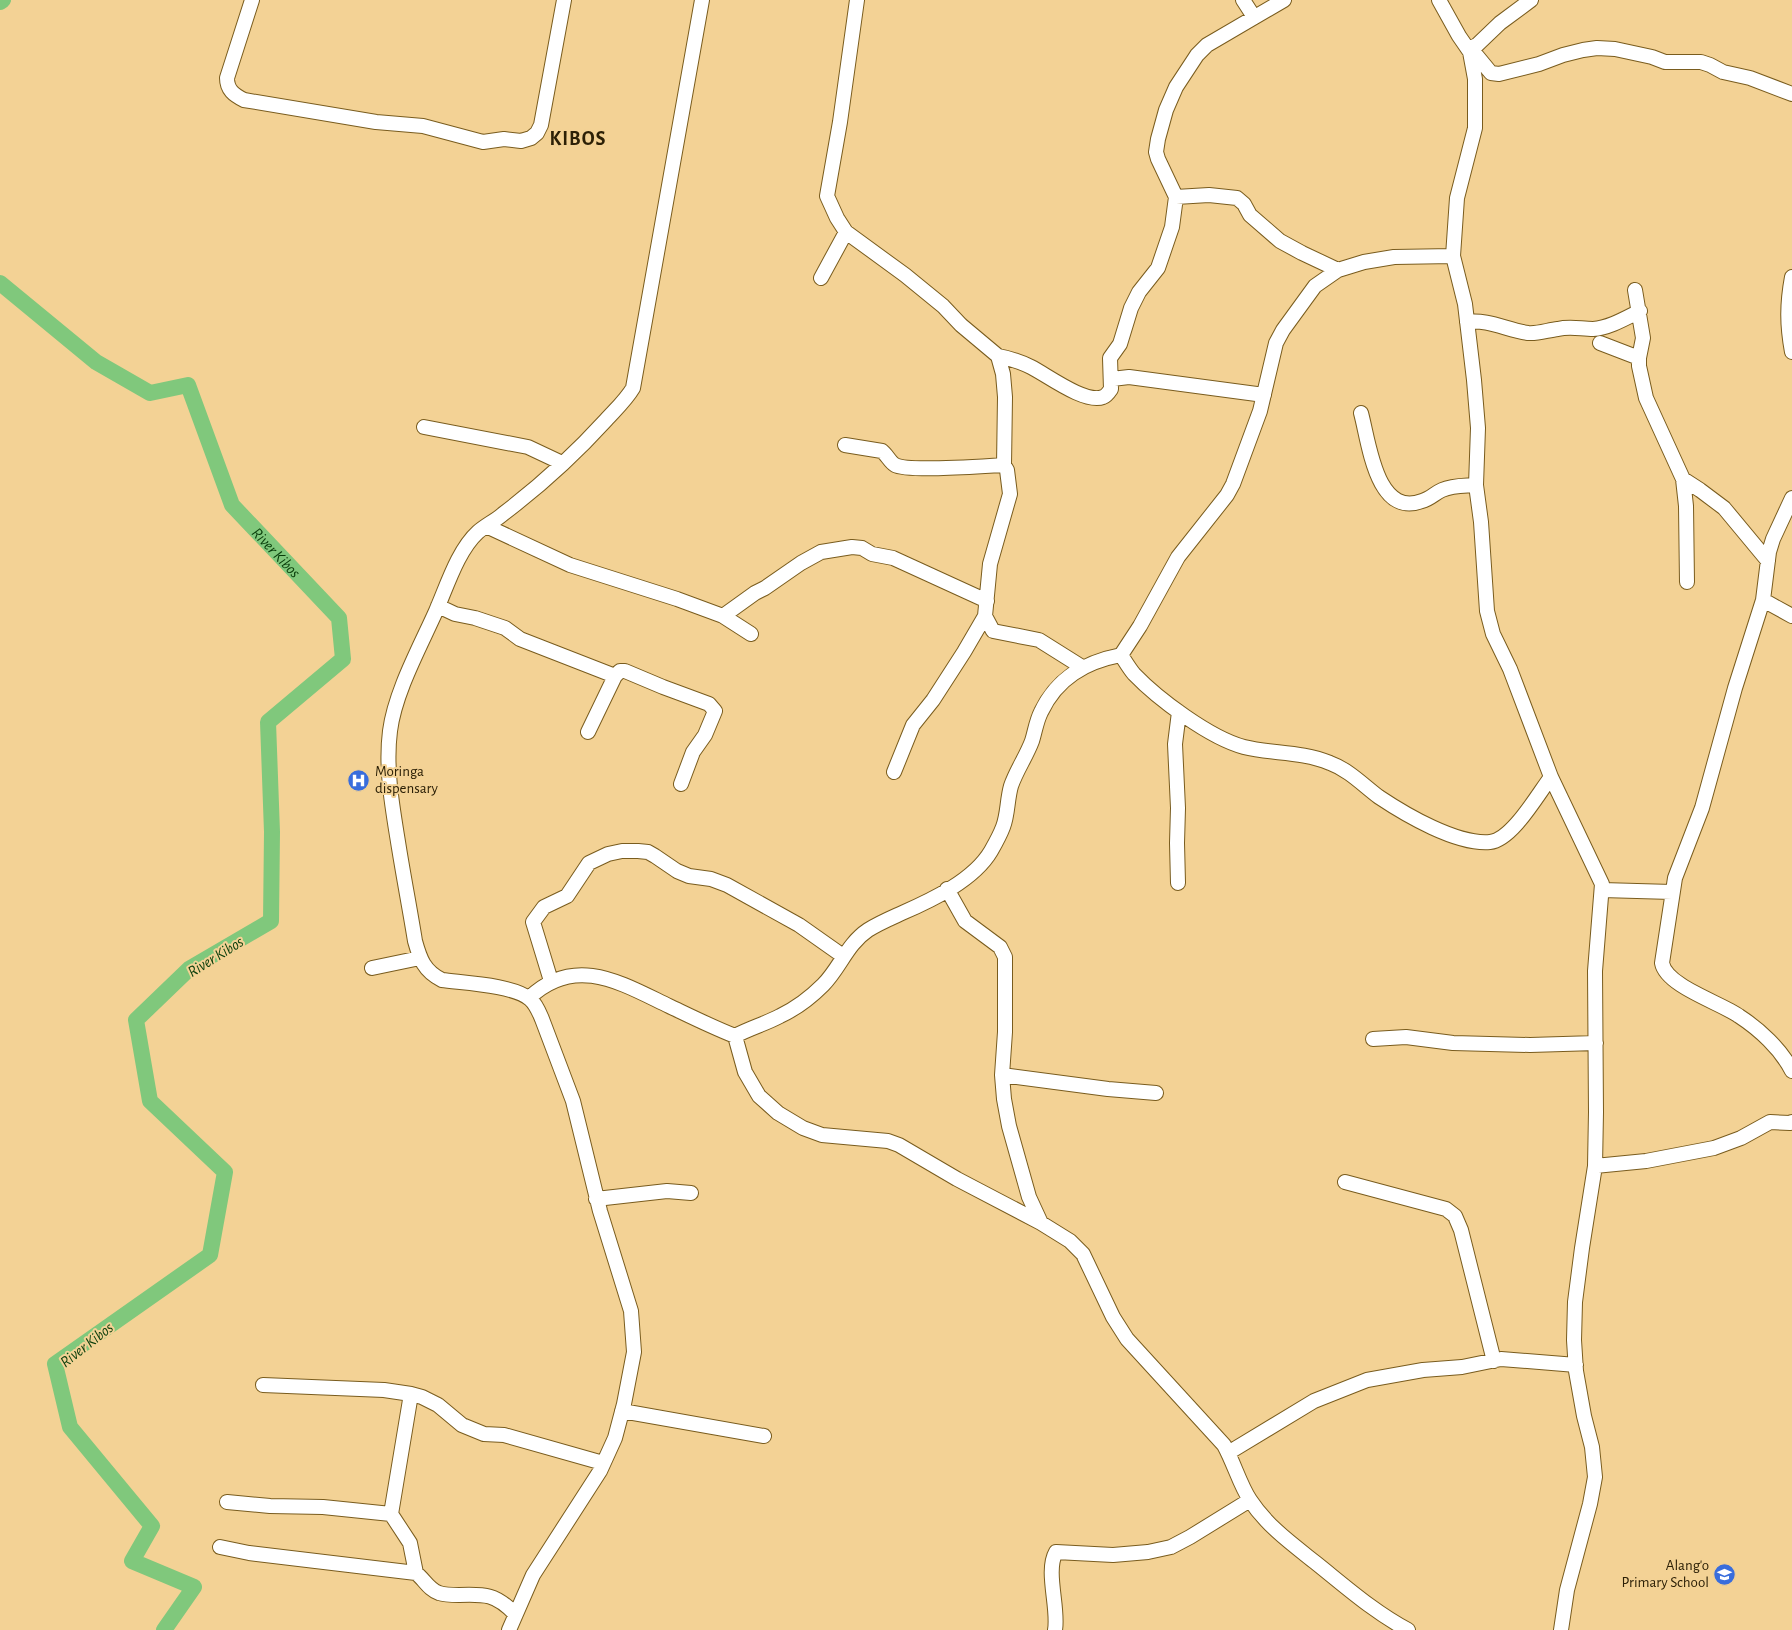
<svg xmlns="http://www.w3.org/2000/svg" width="1792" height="1630" font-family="'Alegreya Sans',sans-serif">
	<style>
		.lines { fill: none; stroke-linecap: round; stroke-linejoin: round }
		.river { stroke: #80c87c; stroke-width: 16 }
		.minor-casing { stroke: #795c1e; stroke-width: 16 }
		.minor { stroke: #fff; stroke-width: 14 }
		.labels { text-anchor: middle; stroke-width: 4; stroke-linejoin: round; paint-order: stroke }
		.poi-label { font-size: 15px; fill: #2c2006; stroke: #f3d295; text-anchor: start }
		.water-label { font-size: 16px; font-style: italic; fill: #093d0a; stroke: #f3d295 }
		.district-label { font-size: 20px; font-weight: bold; letter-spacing: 1px; fill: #2c2006; stroke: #f3d295 }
	</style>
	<rect width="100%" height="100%" fill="#f3d295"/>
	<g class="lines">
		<g class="river">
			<path d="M 0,2 L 3,0"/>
			<path id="s1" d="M 0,283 L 96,362 L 150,393 L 188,385 L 232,505 L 339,618 L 343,659 L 268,722 L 272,832 L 271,921 L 189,969 L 136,1020 L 150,1101 L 225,1172 L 210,1255 L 55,1364 L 70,1427 L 152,1526 L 132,1561 L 194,1587 L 164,1630"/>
		</g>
		<defs>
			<path id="minor" d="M 252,0 L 227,78 C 227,90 234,95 244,100 L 376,122 L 423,126 L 483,142 L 504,139 L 521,141 L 531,138 L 537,133 L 541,125 L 564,0
				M 857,0 L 840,122 L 827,196 L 837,218 L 846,232 L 905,275 L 943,306 L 961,325 L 998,356 L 1003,374 L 1005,397 L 1004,465 L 1007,470 L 1010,494 L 990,564 L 985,616 L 993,631 L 1039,640 L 1082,667
				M 1243,0 L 1254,17
				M 1439,0 L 1459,36 L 1470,52 L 1475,79 L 1475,128 L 1457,198 L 1453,256 L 1465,304 L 1474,380 L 1478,428 L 1476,485 L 1481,522 L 1487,611 L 1493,634 L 1510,669 L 1551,777 L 1602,884 L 1595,971 L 1596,1112 L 1595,1166 L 1582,1248 L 1575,1302 L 1574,1340 L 1576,1371 L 1584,1416 L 1592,1447 L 1595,1477 L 1590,1504 L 1567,1590 L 1561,1630
				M 1468,49 L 1477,45 L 1500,23 L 1531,0
				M 1470,52 L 1477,56 L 1491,73 L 1499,74 L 1539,64 L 1563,55 L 1583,50 L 1597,48 L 1615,49 L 1652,57 L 1665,62 L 1701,62 L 1710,65 L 1723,72 L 1750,78 L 1792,94
				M 1176,197 L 1209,195 L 1237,198 L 1244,204 L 1250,215 L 1280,241 L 1302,253 L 1338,270
				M 1792,277 C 1787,304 1787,325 1792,352
				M 821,278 L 846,232
				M 1635,290 L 1643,338 L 1639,358 L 1639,366 L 1646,398 L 1683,479 L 1686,506 L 1687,582
				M 1467,322 C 1488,319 1507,330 1528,333 C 1538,334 1548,330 1558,329 C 1570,326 1581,329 1593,329 C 1609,328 1626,318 1640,311
				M 1600,343 L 1639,358
				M 998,356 C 1009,358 1021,362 1031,367 C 1047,375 1085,404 1103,397 C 1106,396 1109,392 1111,389 L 1110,358 L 1120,344 L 1131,308 L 1139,292 L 1158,268 L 1172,227 L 1176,197 L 1158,159 L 1156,152 L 1158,139 L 1166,110 L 1176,87 L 1197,55 L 1207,45 L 1284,0
				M 1112,379 L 1129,377 L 1264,395
				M 1361,413 C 1369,442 1376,518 1422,501 C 1430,499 1435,493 1442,490 C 1453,485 1465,486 1476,485
				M 424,427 L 528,447 L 562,463
				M 845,445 L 882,451 C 887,455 890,462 895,465 C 908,472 985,466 1004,465
				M 1683,479 L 1700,490 L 1724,508 L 1768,561
				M 1792,498 L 1773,539 L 1769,552 L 1763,600 L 1735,688 L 1702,808 L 1675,878 L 1662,963 C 1666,986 1721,1003 1739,1016 C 1759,1029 1781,1049 1792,1071
				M 486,526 L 570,565 L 677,599 L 723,616 L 751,634
				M 1763,600 L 1792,616
				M 438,606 L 455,614 L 475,618 L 505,628 L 520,639 L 615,676
				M 723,616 L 755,593 L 765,588 L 801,563 L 821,552 L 852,547 L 862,548 L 872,554 L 893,558 L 987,601
				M 1121,655 C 1125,661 1129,668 1134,674 C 1158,699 1210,738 1244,747 C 1272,754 1301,751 1330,763 C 1349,770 1363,785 1379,797 C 1406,815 1457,845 1490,842 C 1512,840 1538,794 1551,777
				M 588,732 L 615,676 L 620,671 L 625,671 L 663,687 L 709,704 L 715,711 L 705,735 L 693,752 L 681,784
				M 894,772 L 913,725 L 933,700 L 964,652 L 985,616
				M 1178,883 L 1177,843 L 1178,808 L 1175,744 L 1179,712
				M 947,889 L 965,921 L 1000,947 L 1005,957 L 1005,1032 L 1002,1075 L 1004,1099 L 1009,1126 L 1029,1197 L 1041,1223
				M 1602,890 L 1672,892
				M 372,968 L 420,958
				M 551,981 L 533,922 L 544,907 L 567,896 L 589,863 L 608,854 L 622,851 L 638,851 L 648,852 L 655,856 L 677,871 L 689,876 L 711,879 L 727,885 L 799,925 L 843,956
				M 529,998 C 575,954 621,983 669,1006 C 690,1016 712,1027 735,1036 L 745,1072 L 759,1096 L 778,1113 L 803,1128 L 822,1135 L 888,1141 L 899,1145 L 957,1179 L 1041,1223 L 1070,1241 L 1083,1254 L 1113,1317 L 1127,1339 L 1224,1445 C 1234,1463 1240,1485 1250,1500 C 1267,1526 1292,1544 1316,1563 C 1346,1587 1374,1612 1408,1630
				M 735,1036 C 750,1028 765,1024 780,1016 C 795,1009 811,997 823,985 C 840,968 847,944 868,930 C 879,923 891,918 902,913 C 932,900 974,880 991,851 C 995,844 1000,835 1003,827 C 1008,814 1007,800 1011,786 C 1016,771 1026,757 1032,741 C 1035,732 1036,722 1041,712 C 1057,678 1085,662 1121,655 L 1140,626 L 1178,557 L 1227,495 L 1233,484 L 1260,411 L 1276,343 L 1283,330 L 1315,286 L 1338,270 L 1364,262 L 1394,257 L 1453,256
				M 1373,1039 L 1406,1037 L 1453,1043 L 1530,1045 L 1596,1043
				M 1002,1075 L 1108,1089 L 1156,1093
				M 1595,1166 L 1646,1161 L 1714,1148 L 1741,1138 L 1770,1122 L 1790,1123 L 1792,1122
				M 1345,1182 L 1446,1209 L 1455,1216 L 1461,1230 L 1494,1361
				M 596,1199 L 667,1191 L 691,1193
				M 263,1385 L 384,1390 L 411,1394 L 422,1397 L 438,1405 L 462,1425 L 484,1434 L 504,1435 L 603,1463
				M 411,1394 L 391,1514 L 410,1543 L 416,1573
				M 622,1411 L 764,1436
				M 1228,1453 L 1314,1401 L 1367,1380 L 1423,1370 L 1462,1367 L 1501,1359 L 1576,1365
				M 227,1502 L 270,1506 L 323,1507 L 391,1514
				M 220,1547 L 249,1553 L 416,1573 C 424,1579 429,1590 439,1593 C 445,1595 452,1595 459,1595 C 485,1594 496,1594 515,1614
				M 509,1630 L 533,1575 L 600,1471 L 615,1438 L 624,1404 L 634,1352 L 631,1311 L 600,1211 L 573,1101 L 542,1019 C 539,1012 536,1004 530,999 C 513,985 464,983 442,980 C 424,971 420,959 415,941 C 410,910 404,879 399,848 C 393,810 385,770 390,731 C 395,692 420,647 436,611 C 447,586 458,550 478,532 C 486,525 495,521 503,514 C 540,486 575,454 606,420 C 615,410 626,400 633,388 L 702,0
				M 1055,1630 C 1059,1608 1045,1571 1056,1552 L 1113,1555 L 1148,1552 L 1171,1547 L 1190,1537 L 1250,1500"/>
		</defs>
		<use href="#minor" class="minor-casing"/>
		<use href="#minor" class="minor"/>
	</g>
	<defs>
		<symbol id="hospital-disc" viewBox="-11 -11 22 22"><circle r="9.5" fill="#396ddc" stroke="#f3d295"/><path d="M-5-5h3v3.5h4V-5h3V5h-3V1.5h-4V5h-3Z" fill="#fff"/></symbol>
		<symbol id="school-disc" viewBox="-11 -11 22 22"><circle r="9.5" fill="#396ddc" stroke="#f3d295"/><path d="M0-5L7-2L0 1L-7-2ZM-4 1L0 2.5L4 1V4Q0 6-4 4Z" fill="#fff"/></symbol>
	</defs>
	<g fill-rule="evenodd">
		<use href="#hospital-disc" x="346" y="768" width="25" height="25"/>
		<use href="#school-disc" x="1712" y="1562" width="25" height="25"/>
	</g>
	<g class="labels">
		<g class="poi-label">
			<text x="375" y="776">Moringa<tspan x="375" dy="17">dispensary</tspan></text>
			<text x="1709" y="1570" text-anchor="end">Alang'o<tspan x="1709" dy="17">Primary School</tspan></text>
		</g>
		<g class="water-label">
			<text dy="6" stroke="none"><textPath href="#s1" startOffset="418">River Kibos</textPath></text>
			<text transform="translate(215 956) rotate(-32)" y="6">River Kibos</text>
			<text transform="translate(86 1344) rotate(-38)" y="6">River Kibos</text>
		</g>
		<g class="district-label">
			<text x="578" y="145">KIBOS</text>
		</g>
	</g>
</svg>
